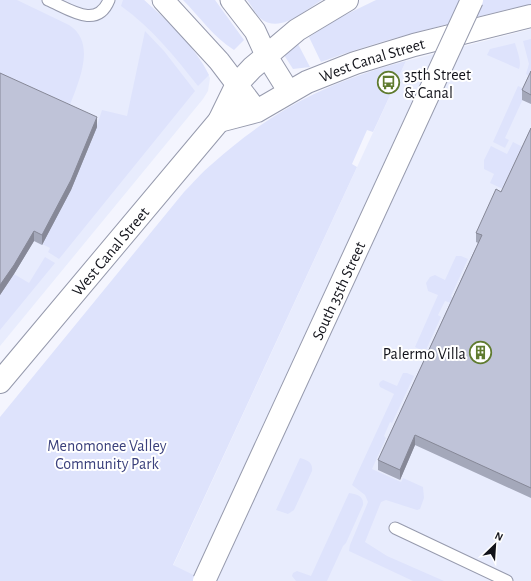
<svg xmlns="http://www.w3.org/2000/svg" width="531" height="581" font-family="'Alegreya Sans',sans-serif">
	<style>
		.built { fill: #e8ecfd }
		.green { fill: #dee3fc }
		.lines { fill: none; stroke-linecap: round; stroke-linejoin: round }
		.lane-casing { stroke: #969aad; stroke-width: 13 }
		.street-casing { stroke: #969aad; stroke-width: 23 }
		.secondary-casing { stroke: #969aad; stroke-width: 24 }
		.lane { stroke: #fff; stroke-width: 11 }
		.street { stroke: #fff; stroke-width: 21 }
		.secondary { stroke: #fff; stroke-width: 22 }
		.secondary-bridge-casing { stroke: #969aad; stroke-width: 24; stroke-linecap: butt }
		.secondary-bridge { stroke: #fff; stroke-width: 22 }
		.wall { fill: #a4a8ba }
		.shaded-wall { fill: #868897 }
		.building { fill: #bfc3d8; stroke: #868897 }
		.labels { text-anchor: middle; stroke-width: 4; stroke-linejoin: round; paint-order: stroke }
		.street-label { font-size: 16px; fill: #12131a; stroke: #fff }
		.poi-label { font-size: 16px; fill: #12131a; stroke: #fff; text-anchor: start }
		.park-label { font-size: 16px; fill: #3b417c; stroke: #fff }
	</style>
	<rect width="100%" height="100%" fill="#f4f5fe"/>
	<path class="built" d="M 0,0 L 144,0 L 173,27 L 189,46 L 203,64 L 210,78 L 208,91 L 203,99 L 0,346 Z
		M 531,29 L 531,581 L 206,581 L 173,566 L 406,61 Z"/>
	<path class="green" d="M 0,0 L 17,0 L 69,25 C 99,44 76,87 67,113 L 0,82 Z
		M 123,0 L 144,0 C 168,21 194,45 209,75 L 198,86 C 174,56 153,29 121,6 Z
		M 183,0 L 215,0 L 244,40 L 234,50 C 213,37 200,17 183,0 Z
		M 247,0 L 322,0 C 305,10 280,35 260,18 C 255,13 252,6 247,0 Z
		M 376,0 L 531,0 L 531,4 C 460,21 389,37 321,62 L 309,37 L 341,17 Z
		M 145,31 L 164,51 L 195,91 L 59,259 L 48,252 L 50,248 L 42,244 C 65,200 88,157 102,110 L 127,116 Z
		M 531,39 L 531,77 L 526,74 L 529,64 L 523,41 Z
		M 515,43 C 517,51 522,61 519,69 L 487,55 L 490,49 Z
		M 298,44 L 310,67 L 293,69 L 284,55 Z
		M 406,61 L 373,132 L 367,130 L 352,164 L 357,167 L 173,565 L 206,581 L 0,581 L 0,417 L 184,192 C 193,183 202,172 212,164 C 271,111 329,81 406,61 Z
		M 518,86 L 527,90 L 505,138 L 509,140 L 505,148 L 493,142 Z
		M 513,142 L 523,147 L 503,189 L 490,183 L 494,174 L 484,169 L 484,160 L 491,146 L 507,154 Z
		M 456,256 L 461,256 L 468,259 L 451,296 L 453,298 L 451,303 L 445,301 L 438,315 L 441,317 L 425,352 L 415,347 L 438,295 L 428,291 L 426,283 L 430,277 L 435,275 L 445,280 Z
		M 45,257 L 55,263 L 0,330 L 0,295 L 14,274 L 29,283 Z
		M 403,373 L 407,373 L 414,376 L 392,423 L 390,422 L 384,436 L 386,438 L 372,469 L 401,482 L 403,478 L 423,487 L 424,498 L 420,509 L 417,510 L 386,500 L 381,502 L 365,542 L 387,556 L 444,581 L 413,581 L 349,551 L 350,545 L 368,502 L 365,495 L 352,485 L 394,394 L 380,387 L 379,384 L 380,382 L 383,380 L 397,386 Z
		M 300,458 C 307,460 313,462 312,471 L 294,510 L 288,514 L 276,510 Z
		M 349,493 C 357,494 364,496 363,505 L 346,543 L 343,546 L 327,581 L 296,581 L 292,576 L 293,573 L 297,571 L 311,576 Z"/>
	<g class="lines">
		<defs>
			<path id="lane" d="M 48,0 C 69,9 97,30 109,0
				M 395,528 L 507,581"/>
			<path id="street" d="M 163,0 L 219,61 L 257,111
				M 231,0 L 255,31 L 266,55 L 289,92"/>
			<g id="secondary">
				<path id="s1" d="M 219,121 L 257,111 L 307,82 L 355,63 L 414,45 L 531,16"/>
				<path id="s2" d="M 0,382 L 219,121 L 237,84 L 252,68 L 297,30 L 347,0"/>
			</g>
		</defs>
		<use href="#lane" class="lane-casing"/>
		<use href="#street" class="street-casing"/>
		<use href="#secondary" class="secondary-casing"/>
		<use href="#lane" class="lane"/>
		<use href="#street" class="street"/>
		<use href="#secondary" class="secondary"/>
		<defs>
			<g id="secondary-bridge">
				<path id="s3" d="M 204,581 L 472,0"/>
			</g>
		</defs>
		<use href="#secondary-bridge" class="secondary-bridge-casing"/>
		<use href="#secondary-bridge" class="secondary-bridge"/>
	</g>
	<path class="wall" d="M 531,71 L 531,104 L 522,100 L 522,90 Z
		M 0,73 L 97,127 L 71,190 L 42,245 L 34,241 L 14,274 L 0,295 Z
		M 531,128 L 531,498 L 415,445 L 400,480 L 378,470 L 378,460 L 478,243 L 476,242 L 476,233 L 501,192 Z"/>
	<path class="shaded-wall" d="M 97,117 L 97,127 L 71,190 L 42,245 L 42,235 Z
		M 34,231 L 34,241 L 14,274 L 0,295 L 0,285 Z
		M 415,435 L 415,445 L 400,480 L 400,470 Z"/>
	<path class="building" d="M 531,71 L 531,95 L 522,90 Z
		M 0,73 L 97,117 L 71,180 L 42,235 L 34,231 L 14,265 L 0,285 Z
		M 531,128 L 531,488 L 415,435 L 400,470 L 378,460 L 482,235 L 476,233 L 496,189 L 501,192 Z"/>
	<defs>
		<symbol id="bus-ring" viewBox="-11 -11 22 22"><circle r="9.5" fill="#fff" stroke="#5f7b2f" stroke-width="1.5"/><path d="M-5-6H5V4H4V6H2V4H-2V6H-4V4H-5ZM-3.5-4V0h7V-4ZM-3.5 1.2v1.5H-2V1.2ZM2 1.2v1.5H3.5V1.2Z" fill="#5f7b2f"/></symbol>
		<symbol id="building-ring" viewBox="-11 -11 22 22"><circle r="9.5" fill="#fff" stroke="#5f7b2f" stroke-width="1.5"/><path d="M-4-6H4V6H1V3H-1V6H-4ZM-2.5-4.3h1.7v1.8h-1.7ZM.8-4.3h1.7v1.8H.8ZM-2.5-1h1.7V.8h-1.7ZM.8-1h1.7V.8H.8Z" fill="#5f7b2f"/></symbol>
	</defs>
	<g fill-rule="evenodd">
		<use href="#bus-ring" x="376" y="70" width="25" height="25"/>
		<use href="#building-ring" x="468" y="340" width="25" height="25"/>
	</g>
	<g class="labels">
		<g class="street-label">
			<text dy="6" stroke="none"><textPath href="#s1" startOffset="166">West Canal Street</textPath></text>
			<text dy="6" stroke="none"><textPath href="#s2" startOffset="171">West Canal Street</textPath></text>
			<text dy="6" stroke="none"><textPath href="#s3" startOffset="320">South 35th Street</textPath></text>
		</g>
		<g class="poi-label">
			<text x="404" y="80">35th Street<tspan x="404" dy="18">&amp; Canal</tspan></text>
			<text x="466" y="359" text-anchor="end">Palermo Villa</text>
		</g>
		<g class="park-label">
			<text x="107" y="451">Menomonee Valley<tspan x="107" dy="18">Community Park</tspan></text>
		</g>
	</g>
	<g transform="translate(495 545) rotate(25)" stroke="#ffffff" stroke-width="3" paint-order="stroke">
	<path d="M0-3L7 15L0 10L-7 15Z" fill="#12131a"/>
	<text y="-6" font-size="11" font-weight="bold" text-anchor="middle" fill="#12131a">N</text>
	</g>
</svg>
